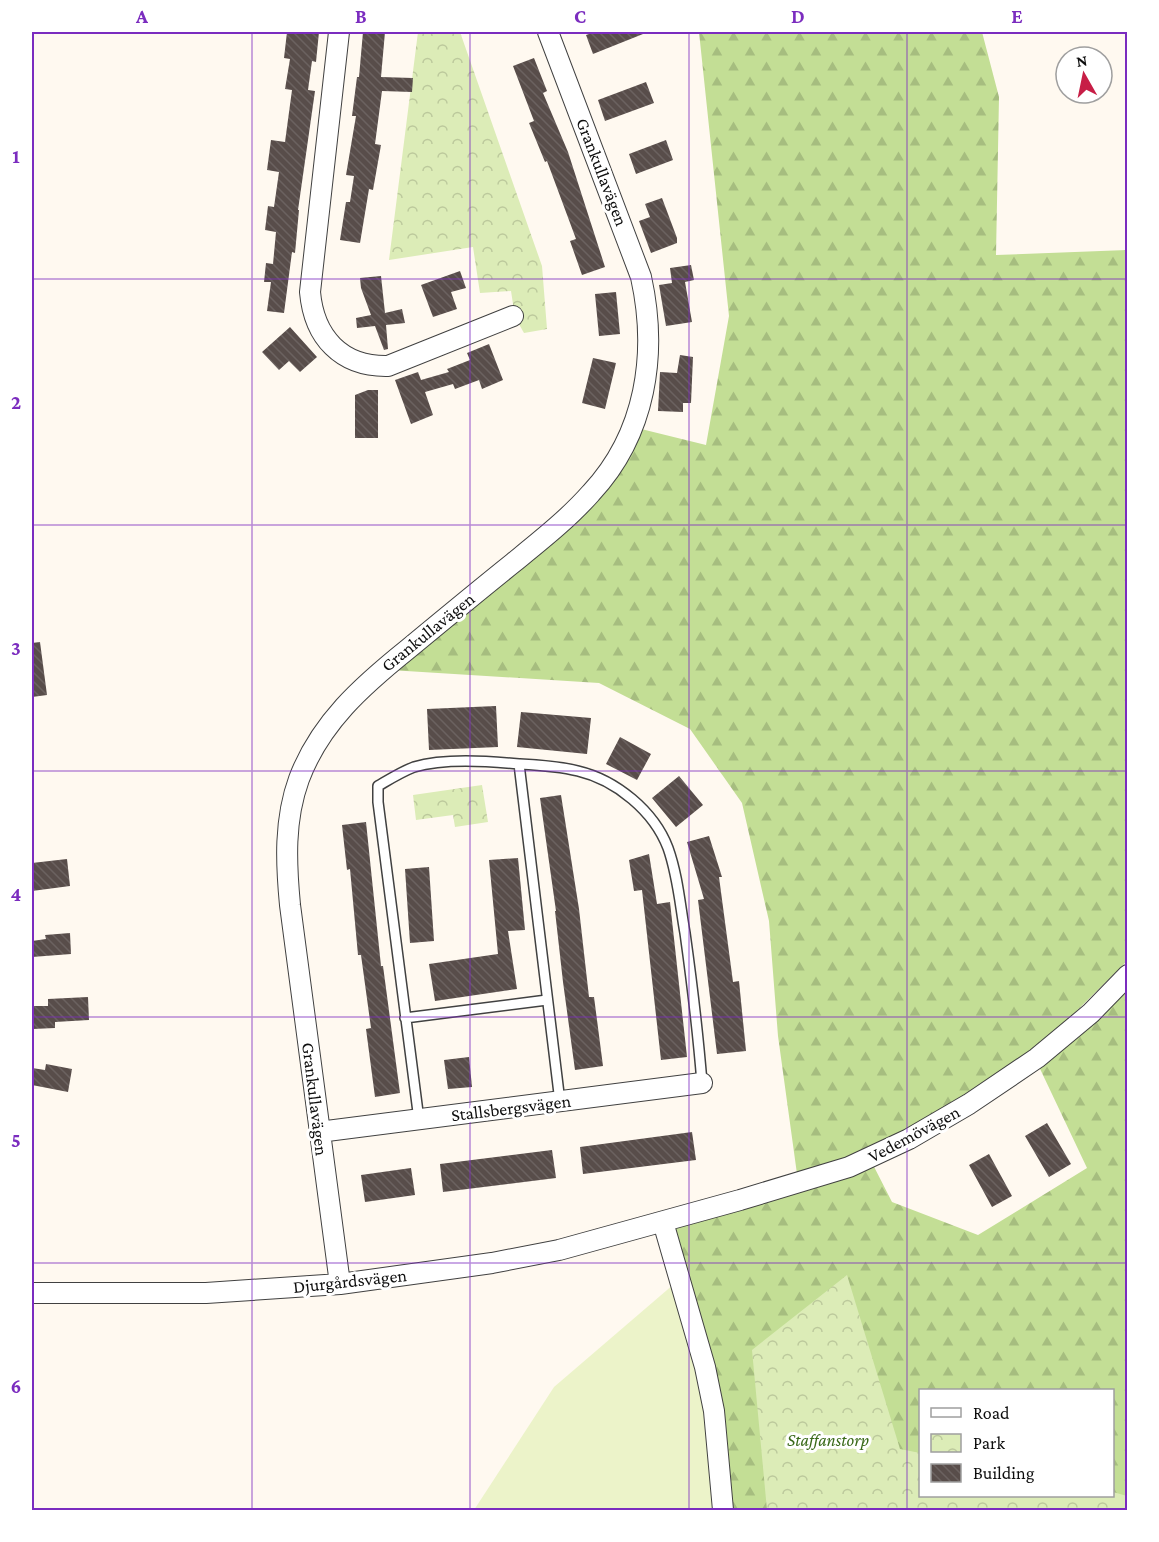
<svg xmlns="http://www.w3.org/2000/svg" width="1159" height="1542" font-family="'Crimson Pro',serif">
	<style>
		.forest { fill: url(#forest-firs); fill-rule: evenodd }
		.park { fill: url(#park-crowns) }
		.pitch { fill: #ecf3c9 }
		.building { fill: url(#building-back-hatch) }
		.lines { fill: none; stroke-linecap: round; stroke-linejoin: round }
		.service-casing { stroke: #414141; stroke-width: 12 }
		.minor-casing { stroke: #414141; stroke-width: 22 }
		.service { stroke: #fff; stroke-width: 9 }
		.minor { stroke: #fff; stroke-width: 20 }
		.grid { fill: none; stroke: #7b2cbf; stroke-width: 1.5; stroke-opacity: 0.55 }
		.labels { text-anchor: middle; stroke-width: 6; stroke-linejoin: round; paint-order: stroke }
		.street-label { font-size: 18px; fill: #0e0e0e; stroke: #fff }
		.park-label { font-size: 18px; font-style: italic; fill: #3a6a1a; stroke: #fff }
		.neatline { fill: none; stroke: #7b2cbf; stroke-width: 2 }
		.grid-label { font-size: 20px; text-anchor: middle; font-weight: bold; fill: #7b2cbf }
	</style>
	<defs>
		<pattern id="forest-firs" width="22" height="20" patternUnits="userSpaceOnUse" patternTransform="scale(1.5)"><rect width="22" height="20" fill="#c3de95"/><path d="M5 1l3.5 6h-7zM16 11l3.5 6h-7z" fill="#a6bd7f"/></pattern>
		<pattern id="park-crowns" width="20" height="18" patternUnits="userSpaceOnUse" patternTransform="scale(1.5)"><rect width="20" height="18" fill="#dcecb7"/><path d="M2 6a3 3 0 1 1 6 0M12 15a3 3 0 1 1 6 0" fill="none" stroke="#bcc99c"/></pattern>
		<pattern id="building-back-hatch" width="6" height="6" patternUnits="userSpaceOnUse" patternTransform="scale(1.5)"><rect width="6" height="6" fill="#584d4a"/><path d="M-1 5l2 2M0 0l6 6M5-1l2 2" fill="none" stroke="#6b6260"/></pattern>
	</defs>
	<rect width="100%" height="100%" fill="#fff9f0"/>
	<path class="forest" d="M 699,32 L 982,32 L 999,97 L 996,255 L 1127,250 L 1127,961 L 1040,1047 L 1127,966 L 1127,1510 L 725,1510 L 667,1214 L 797,1174 L 778,1036 L 769,921 L 742,803 L 690,729 L 599,683 L 374,669 L 478,588 L 585,490 L 629,426 L 706,445 L 729,316 ZM 1033,1054 L 1087,1168 L 978,1235 L 892,1202 L 867,1153 L 919,1129 ZM 920,1390 L 1112,1390 L 1112,1496 L 920,1496 Z"/>
	<path class="park" d="M 418,32 L 460,32 L 542,266 L 547,329 L 524,333 L 515,317 L 511,291 L 480,293 L 473,247 L 389,260 Z
		M 482,785 L 488,822 L 455,827 L 453,815 L 416,820 L 413,795 Z
		M 847,1275 L 900,1449 L 920,1453 L 920,1496 L 1112,1496 L 1113,1492 L 1127,1496 L 1127,1510 L 767,1510 L 752,1350 Z"/>
	<path class="pitch" d="M 681,1278 L 725,1510 L 474,1510 L 554,1387 Z"/>
	<path class="building" d="M 287,32 L 319,32 L 316,62 L 312,61 L 308,90 L 315,91 L 298,210 L 299,210 L 295,253 L 292,252 L 284,313 L 267,311 L 271,282 L 264,282 L 266,263 L 273,264 L 276,232 L 265,230 L 268,206 L 274,207 L 279,172 L 267,170 L 271,140 L 285,142 L 292,90 L 285,89 L 290,59 L 284,58 Z
		M 363,32 L 385,32 L 381,77 L 413,78 L 412,92 L 382,91 L 375,144 L 381,145 L 373,190 L 369,189 L 360,243 L 340,240 L 346,202 L 350,202 L 354,176 L 346,175 L 356,116 L 352,116 L 357,77 L 359,77 Z
		M 595,32 L 648,32 L 593,54 L 586,35 Z
		M 534,58 L 547,91 L 543,93 L 568,152 L 605,267 L 582,275 L 570,241 L 576,239 L 547,161 L 545,162 L 529,123 L 534,121 L 513,66 Z
		M 646,82 L 654,103 L 605,121 L 598,100 Z
		M 666,140 L 673,160 L 636,174 L 629,154 Z
		M 662,198 L 677,238 L 677,243 L 651,253 L 639,221 L 650,217 L 645,204 Z
		M 691,265 L 694,280 L 685,282 L 692,322 L 666,326 L 659,285 L 672,283 L 670,268 Z
		M 460,271 L 466,288 L 451,292 L 457,309 L 433,317 L 421,285 Z
		M 381,276 L 385,313 L 402,309 L 405,323 L 386,325 L 388,349 L 384,350 L 375,326 L 357,328 L 356,318 L 371,315 L 361,288 L 360,278 Z
		M 616,292 L 620,334 L 599,336 L 595,294 Z
		M 290,327 L 317,357 L 300,372 L 289,361 L 279,370 L 262,352 Z
		M 489,344 L 503,380 L 482,389 L 479,380 L 455,389 L 453,384 L 425,392 L 433,415 L 411,424 L 395,380 L 418,372 L 421,380 L 449,372 L 447,369 L 470,360 L 467,353 Z
		M 680,355 L 693,357 L 691,403 L 683,403 L 683,412 L 658,411 L 660,372 L 677,373 Z
		M 593,358 L 616,363 L 605,409 L 582,403 Z
		M 368,390 L 378,390 L 378,438 L 355,438 L 355,395 Z
		M 40,642 L 47,695 L 32,697 L 32,643 Z
		M 496,706 L 498,747 L 429,750 L 427,709 Z
		M 521,712 L 591,718 L 587,754 L 517,747 Z
		M 620,737 L 651,754 L 637,780 L 606,764 Z
		M 679,776 L 703,805 L 676,827 L 652,798 Z
		M 561,795 L 579,909 L 589,997 L 594,997 L 603,1066 L 575,1070 L 563,982 L 555,911 L 556,911 L 540,798 Z
		M 366,822 L 381,966 L 383,966 L 400,1093 L 375,1097 L 366,1029 L 371,1028 L 361,955 L 358,955 L 350,869 L 347,870 L 342,825 Z
		M 709,836 L 722,877 L 719,877 L 733,982 L 739,981 L 746,1051 L 717,1054 L 698,900 L 704,899 L 687,842 Z
		M 649,854 L 657,904 L 670,902 L 687,1057 L 661,1060 L 642,890 L 634,891 L 629,860 Z
		M 518,858 L 525,930 L 508,931 L 517,989 L 435,1001 L 429,964 L 498,954 L 489,860 Z
		M 67,859 L 70,886 L 32,891 L 32,863 Z
		M 429,867 L 434,941 L 410,943 L 405,869 Z
		M 70,933 L 71,954 L 32,957 L 32,941 L 46,939 L 45,935 Z
		M 88,997 L 89,1020 L 55,1022 L 55,1028 L 33,1029 L 32,1006 L 48,1006 L 48,999 Z
		M 469,1057 L 472,1087 L 448,1089 L 444,1060 Z
		M 46,1064 L 72,1069 L 68,1092 L 32,1085 L 32,1068 L 45,1070 Z
		M 1047,1123 L 1071,1164 L 1049,1177 L 1025,1136 Z
		M 692,1132 L 696,1160 L 583,1174 L 580,1147 Z
		M 552,1150 L 556,1178 L 443,1192 L 440,1164 Z
		M 989,1154 L 1012,1196 L 992,1207 L 969,1165 Z
		M 411,1168 L 415,1195 L 365,1202 L 361,1175 Z"/>
	<g class="lines">
		<defs>
			<path id="service" d="M 519,764 L 560,1102
				M 405,1018 L 547,1000
				M 419,1120 L 378,802 L 378,786 C 390,779 401,772 414,767 C 444,758 487,761 519,764 C 538,765 558,766 578,771 C 616,780 654,811 668,848 C 678,876 680,905 685,933 C 692,983 698,1033 702,1083"/>
			<path id="minor" d="M 339,32 L 310,292 C 314,337 341,367 388,366 L 513,316
				M 319,1132 L 702,1083
				M 663,1222 L 705,1367 L 714,1411 L 723,1510
				M 340,1284 L 290,905 C 286,863 284,820 299,779 C 320,723 362,686 408,649 C 443,620 478,591 513,563 C 540,541 568,519 591,493 C 646,434 658,354 641,277 L 548,32
				M 32,1293 L 206,1293 L 340,1284 L 492,1263 L 559,1250 L 740,1200 L 849,1167 L 909,1139 L 969,1104 L 1037,1058 L 1091,1013 L 1128,975"/>
		</defs>
		<use href="#service" class="service-casing"/>
		<use href="#minor" class="minor-casing"/>
		<use href="#service" class="service"/>
		<use href="#minor" class="minor"/>
	</g>
	<path class="grid" d="M 252,32 L 252,1510M 470,32 L 470,1510M 689,32 L 689,1510M 907,32 L 907,1510M 32,279 L 1128,279M 32,525 L 1128,525M 32,771 L 1128,771M 32,1017 L 1128,1017M 32,1263 L 1128,1263"/>
	<g class="labels">
		<g class="street-label">
			<text transform="translate(602 172) rotate(69)" y="6">Grankullavägen</text>
			<text transform="translate(428 632) rotate(-39)" y="6">Grankullavägen</text>
			<text transform="translate(315 1099) rotate(83)" y="6">Grankullavägen</text>
			<text transform="translate(511 1108) rotate(-7)" y="6">Stallsbergsvägen</text>
			<text transform="translate(914 1134) rotate(-28)" y="6">Vedemövägen</text>
			<text transform="translate(350 1281) rotate(-6)" y="6">Djurgårdsvägen</text>
		</g>
		<g class="park-label">
			<text x="828" y="1446">Staffanstorp</text>
		</g>
	</g>
	<rect width="1159" height="1542" fill="none" stroke="#ffffff" stroke-width="66"/>
	<rect x="919" y="1389" width="195" height="108" fill="#ffffff" stroke="#9f9f9f" stroke-width="1.5"/>
	<rect x="931" y="1408" width="30" height="9" fill="#ffffff" stroke="#9f9f9f" stroke-width="1.5"/>
	<text x="973" y="1419" font-size="18" fill="#0e0e0e">Road</text>
	<rect x="931" y="1434" width="30" height="18" fill="url(#park-crowns)" stroke="#9f9f9f" stroke-width="1.5"/>
	<text x="973" y="1449" font-size="18" fill="#0e0e0e">Park</text>
	<rect x="931" y="1464" width="30" height="18" fill="url(#building-back-hatch)" stroke="#9f9f9f" stroke-width="1.5"/>
	<text x="973" y="1479" font-size="18" fill="#0e0e0e">Building</text>
	<g transform="translate(1084 75) rotate(351)"><circle r="28" fill="#ffffff" stroke="#9f9f9f" stroke-width="1.5"/>
	<path d="M0-4.5L10 22L0 15L-10 22Z" fill="#c71e46"/>
	<text y="-9" font-size="16" font-weight="bold" text-anchor="middle" fill="#0e0e0e">N</text>
	</g>
	<rect x="33" y="33" width="1093" height="1476" class="neatline"/>
	<g class="grid-label">
		<text x="142" y="23">A</text>
		<text x="361" y="23">B</text>
		<text x="580" y="23">C</text>
		<text x="798" y="23">D</text>
		<text x="1017" y="23">E</text>
		<text x="16" y="163">1</text>
		<text x="16" y="409">2</text>
		<text x="16" y="655">3</text>
		<text x="16" y="901">4</text>
		<text x="16" y="1147">5</text>
		<text x="16" y="1393">6</text>
	</g>
</svg>
